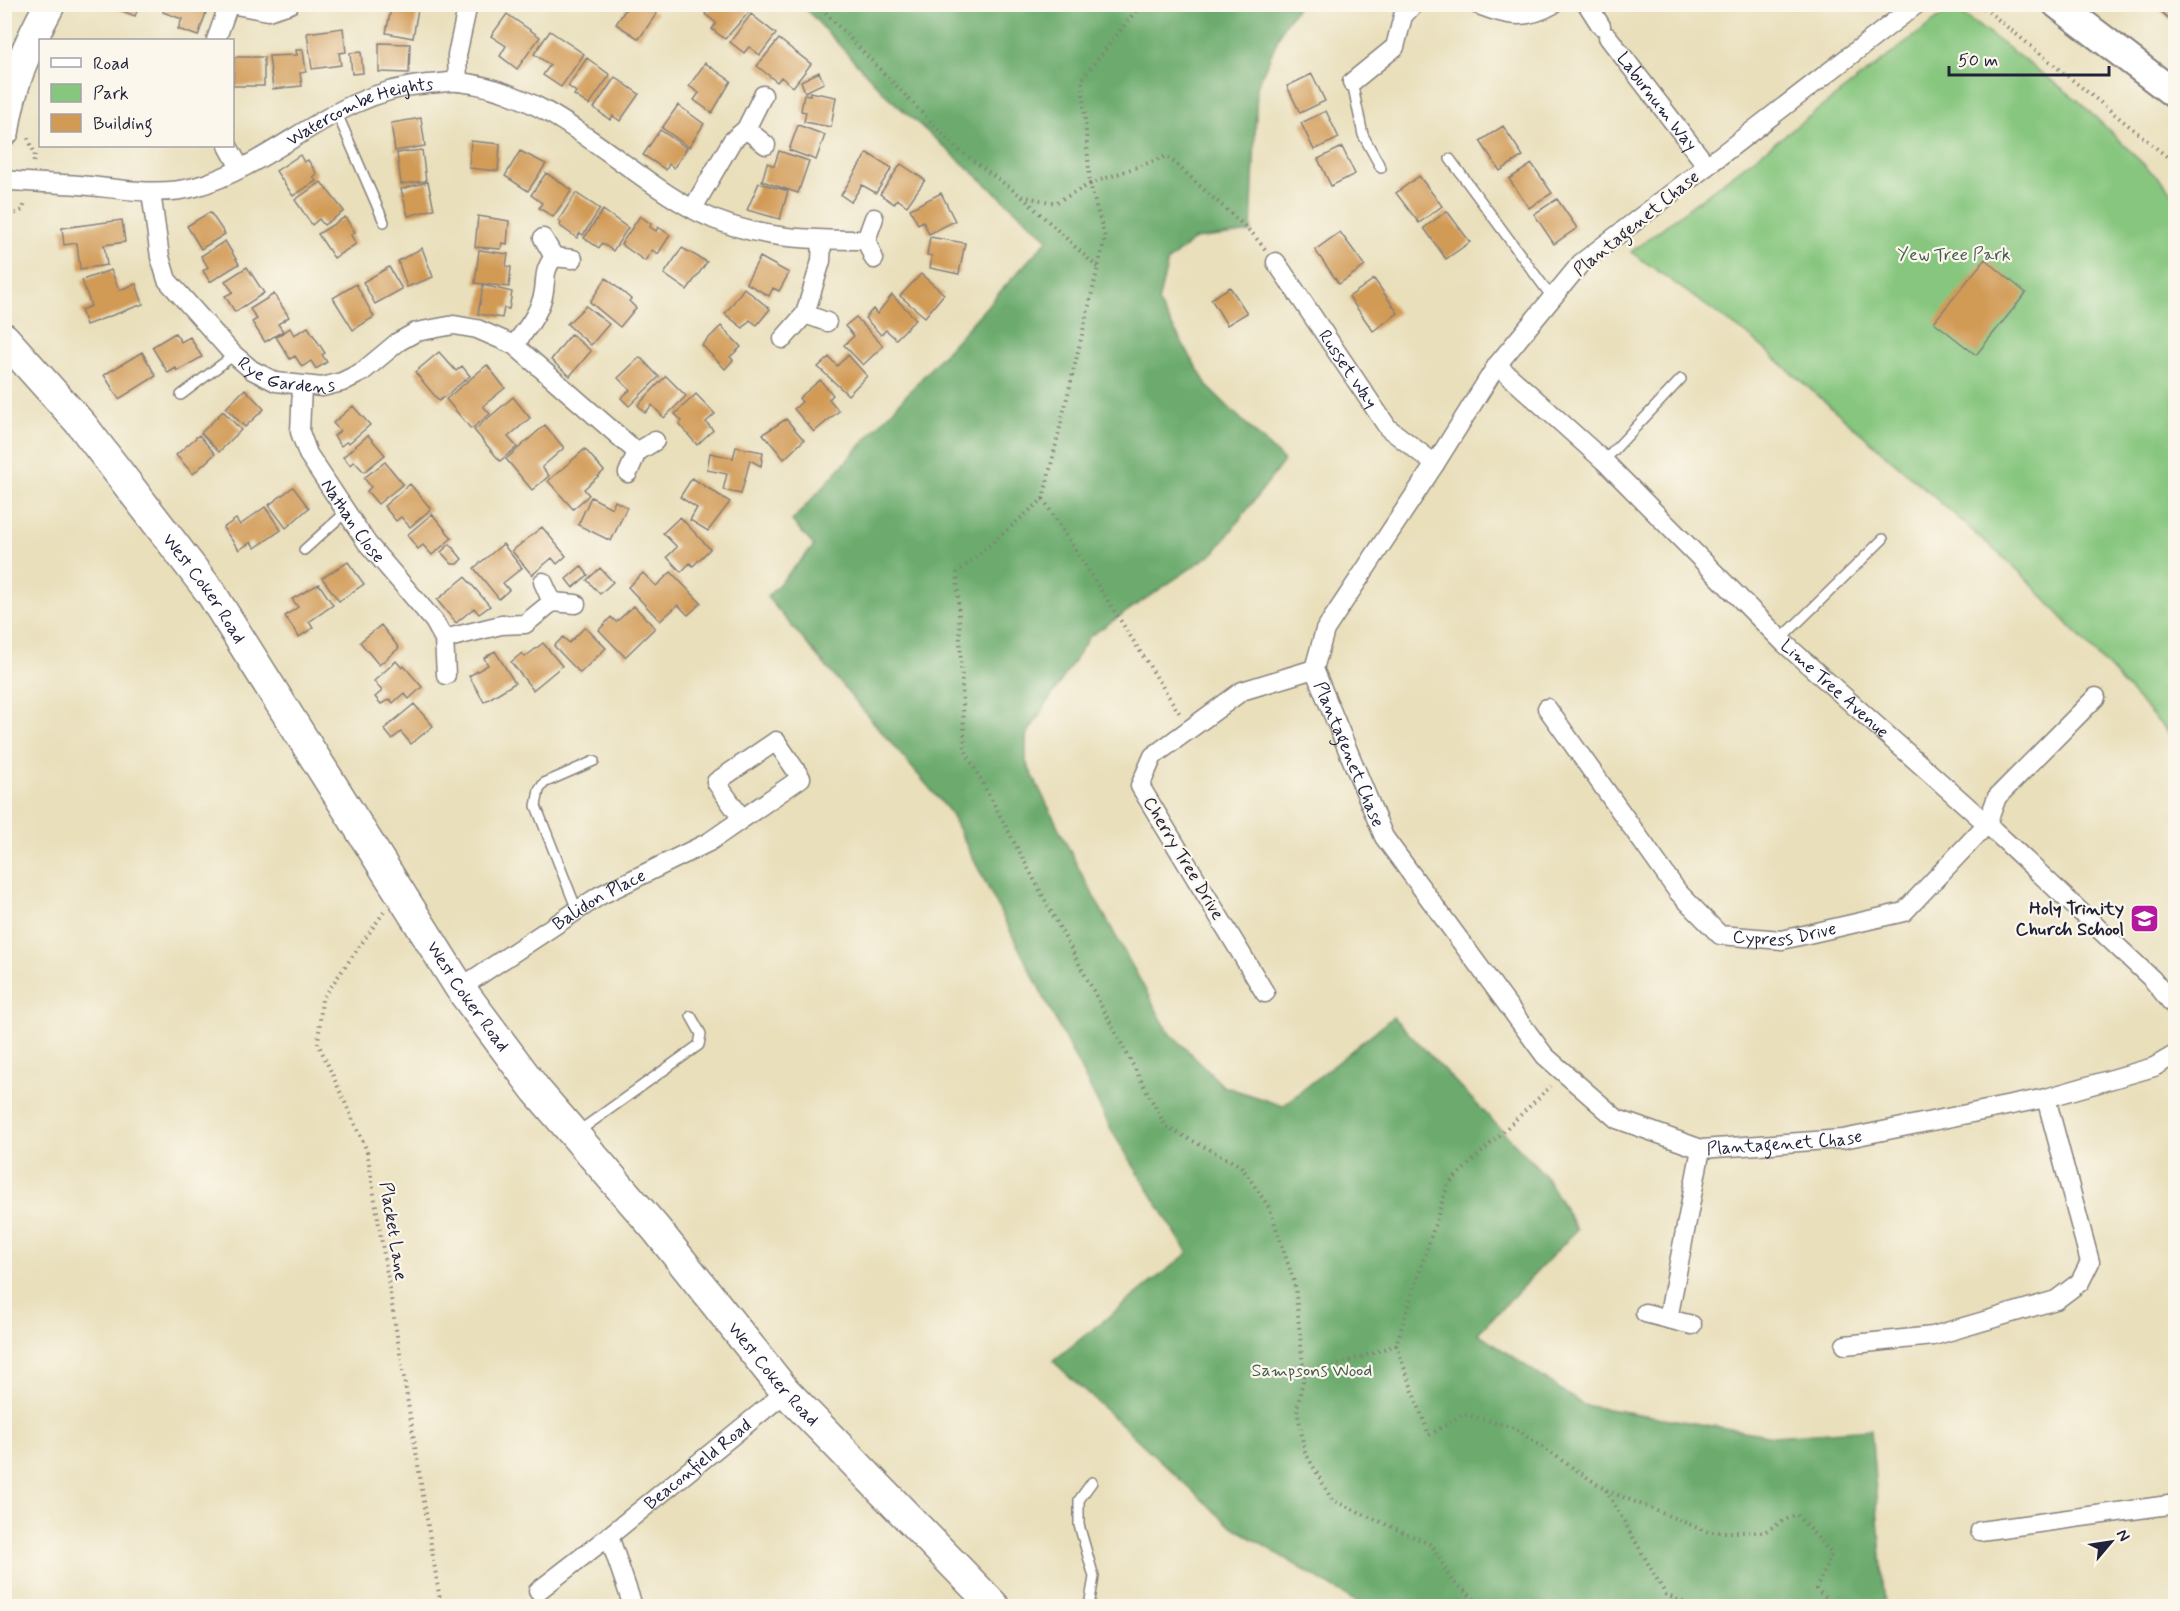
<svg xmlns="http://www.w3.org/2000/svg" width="2180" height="1611" font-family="Mynerve,sans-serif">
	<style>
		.green { fill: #86c67e; stroke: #54745c; stroke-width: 1.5 }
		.forest { fill: #6cab6d; stroke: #476654; stroke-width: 1.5 }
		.building { fill: #d19a55 }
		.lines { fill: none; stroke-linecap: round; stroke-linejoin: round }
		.service-casing { stroke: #86807b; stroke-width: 12 }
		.minor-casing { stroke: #86807b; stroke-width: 21 }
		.primary-casing { stroke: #86807b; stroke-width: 32 }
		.trunk-casing { stroke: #86807b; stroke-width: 33 }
		.path { stroke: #86807b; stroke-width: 4; stroke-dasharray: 1.5 4.5; stroke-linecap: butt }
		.service { stroke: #fff; stroke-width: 9 }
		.minor { stroke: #fff; stroke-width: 18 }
		.primary { stroke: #fff; stroke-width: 28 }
		.trunk { stroke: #fff; stroke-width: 30 }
		.labels { text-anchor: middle; stroke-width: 4.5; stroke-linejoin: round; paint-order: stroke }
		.street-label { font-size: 18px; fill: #22223b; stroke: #fbf7ec }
		.park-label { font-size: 18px; fill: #455b52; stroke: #fbf7ec }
		.poi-label { font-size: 18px; font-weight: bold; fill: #22223b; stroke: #fbf7ec; text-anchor: end }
	</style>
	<rect width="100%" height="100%" fill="#fbf7ec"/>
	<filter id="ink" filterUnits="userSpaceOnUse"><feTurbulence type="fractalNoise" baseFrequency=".0167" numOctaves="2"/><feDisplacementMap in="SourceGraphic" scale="12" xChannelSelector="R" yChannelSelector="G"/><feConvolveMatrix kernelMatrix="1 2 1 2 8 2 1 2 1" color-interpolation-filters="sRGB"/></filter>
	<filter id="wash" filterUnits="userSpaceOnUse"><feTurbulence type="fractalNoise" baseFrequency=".008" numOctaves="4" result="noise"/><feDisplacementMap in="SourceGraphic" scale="24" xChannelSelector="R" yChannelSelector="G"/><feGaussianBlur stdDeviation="1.35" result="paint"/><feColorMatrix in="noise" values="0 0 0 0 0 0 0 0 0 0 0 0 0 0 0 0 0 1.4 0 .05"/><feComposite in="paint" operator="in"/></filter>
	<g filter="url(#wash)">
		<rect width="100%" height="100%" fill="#e9dfbb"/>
		<path class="green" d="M 1953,7 L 2079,101 L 2175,195 L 2175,740 L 2020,572 L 1753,339 L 1631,252 Z"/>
		<path class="forest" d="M 802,5 L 1299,5 L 1284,25 L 1257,87 L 1251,232 L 1195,239 L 1168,261 L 1158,302 L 1208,387 L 1284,461 L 1215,552 L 1089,637 L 1026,736 L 1026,762 L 1080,871 L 1168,1031 L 1223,1086 L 1283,1106 L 1393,1017 L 1544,1174 L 1577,1230 L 1478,1333 L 1583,1405 L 1774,1436 L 1871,1429 L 1885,1606 L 1363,1606 L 1227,1523 L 1053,1361 L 1188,1253 L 1113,1133 L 949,811 L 767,597 L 814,546 L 792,521 L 1048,239 L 887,96 Z"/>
		<g id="blocks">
			<path class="building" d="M 118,4 L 140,4 L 135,16 L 117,9 Z
				M 166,4 L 209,4 L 198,36 L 178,29 L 182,19 L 163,12 Z
				M 392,4 L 418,9 L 413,38 L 386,33 Z
				M 629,4 L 644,4 L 657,13 L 639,39 L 616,24 Z
				M 712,4 L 740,4 L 749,12 L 725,39 L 712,29 L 716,23 L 705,14 Z
				M 2153,4 L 2176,4 L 2176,26 Z
				M 507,14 L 540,37 L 517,69 L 500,56 L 506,46 L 491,36 Z
				M 751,14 L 776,34 L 760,55 L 749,47 L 744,53 L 730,42 Z
				M 343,28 L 346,52 L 339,53 L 341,65 L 312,69 L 307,33 Z
				M 550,31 L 584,54 L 561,87 L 543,75 L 550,65 L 534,54 Z
				M 779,39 L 811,64 L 793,87 L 781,77 L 777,82 L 757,66 Z
				M 379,43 L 410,44 L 409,73 L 379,72 Z
				M 296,50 L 303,50 L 306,72 L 300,73 L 302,86 L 273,89 L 269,56 L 297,55 Z
				M 361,52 L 363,73 L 352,74 L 350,53 Z
				M 234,57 L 264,57 L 264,86 L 233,86 Z
				M 587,58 L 610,75 L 589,105 L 574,95 L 576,92 L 568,86 Z
				M 705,63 L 731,81 L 712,113 L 694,100 L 699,93 L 689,86 Z
				M 819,72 L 824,83 L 805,92 L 801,81 Z
				M 1312,74 L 1325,101 L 1300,113 L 1287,86 Z
				M 615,77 L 639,94 L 620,121 L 613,116 L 610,120 L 594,108 Z
				M 810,92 L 836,97 L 831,127 L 804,122 L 806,112 L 801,111 L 804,94 L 810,95 Z
				M 678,105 L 704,124 L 689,147 L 662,128 Z
				M 1326,111 L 1339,138 L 1314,150 L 1301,123 Z
				M 421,118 L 425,146 L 395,151 L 391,123 Z
				M 798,125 L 825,135 L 816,160 L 789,150 Z
				M 1503,126 L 1523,156 L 1500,171 L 1480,141 Z
				M 660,130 L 687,148 L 674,168 L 669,164 L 666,170 L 643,155 Z
				M 471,141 L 500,144 L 498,171 L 469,168 Z
				M 1342,147 L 1355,174 L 1331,186 L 1318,159 Z
				M 422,150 L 426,181 L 401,184 L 397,153 Z
				M 520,151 L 546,164 L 528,191 L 505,176 Z
				M 779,151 L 809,161 L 798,193 L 762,181 L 767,163 L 774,166 Z
				M 867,153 L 892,168 L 876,193 L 862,185 L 851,202 L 841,195 Z
				M 300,155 L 304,162 L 308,160 L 317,174 L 313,177 L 316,181 L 293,196 L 276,171 Z
				M 901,164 L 925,180 L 907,206 L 897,199 L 894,204 L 880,194 Z
				M 1532,164 L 1552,193 L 1529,208 L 1509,179 Z
				M 546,173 L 572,190 L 553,217 L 539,208 L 542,203 L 531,195 Z
				M 1419,176 L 1442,206 L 1419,223 L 1396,193 Z
				M 321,182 L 344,211 L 324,225 L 319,219 L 312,225 L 295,200 Z
				M 428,182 L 434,209 L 408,216 L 401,189 Z
				M 759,183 L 788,191 L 780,219 L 747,210 Z
				M 576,193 L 600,209 L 583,235 L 580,233 L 577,238 L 560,226 L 561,223 L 558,221 Z
				M 941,193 L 955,221 L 929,234 L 923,221 L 918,224 L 910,209 Z
				M 1557,199 L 1577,228 L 1554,244 L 1534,214 Z
				M 603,210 L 628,228 L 613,251 L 602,243 L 599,248 L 584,238 Z
				M 1447,211 L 1470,242 L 1446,259 L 1424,228 Z
				M 210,212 L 225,234 L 201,249 L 187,226 Z
				M 478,216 L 509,221 L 507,244 L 502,243 L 501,249 L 475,247 Z
				M 640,216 L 651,224 L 650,227 L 656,231 L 658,227 L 670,235 L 658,254 L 652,250 L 645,261 L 621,244 Z
				M 345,217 L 355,232 L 351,235 L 356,244 L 334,258 L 318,234 Z
				M 122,220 L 125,242 L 104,245 L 107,265 L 80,269 L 77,243 L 64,245 L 62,228 Z
				M 1340,232 L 1365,266 L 1339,284 L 1315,250 Z
				M 930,237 L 965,243 L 959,274 L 930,268 L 932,256 L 927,255 Z
				M 225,241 L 239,264 L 210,282 L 203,271 L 208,267 L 201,256 Z
				M 422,248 L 433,277 L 407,287 L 398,261 Z
				M 682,248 L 707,262 L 687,290 L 664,274 Z
				M 479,250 L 508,254 L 506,266 L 511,267 L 509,287 L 475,283 Z
				M 760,257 L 789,273 L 779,291 L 773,288 L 769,296 L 746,283 Z
				M 1985,259 L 2026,293 L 1976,355 L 1934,322 Z
				M 247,267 L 264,293 L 235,312 L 225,296 L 233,292 L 225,281 Z
				M 389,267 L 402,289 L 375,304 L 363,282 Z
				M 111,270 L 119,290 L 136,284 L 143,304 L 86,325 L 81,310 L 91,306 L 82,280 Z
				M 921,274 L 944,294 L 925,317 L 900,296 Z
				M 606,278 L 631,299 L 629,301 L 636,308 L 620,327 L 590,302 Z
				M 1374,279 L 1398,313 L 1373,331 L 1349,297 Z
				M 356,284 L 374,317 L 353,330 L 333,298 Z
				M 483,285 L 512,292 L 509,309 L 504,308 L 502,318 L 478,314 Z
				M 1230,287 L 1247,313 L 1227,325 L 1211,299 Z
				M 744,288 L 770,309 L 757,325 L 750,320 L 743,328 L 725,314 Z
				M 274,294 L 289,317 L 278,324 L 283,331 L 265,342 L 252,322 L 257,319 L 250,309 Z
				M 892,295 L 916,319 L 896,339 L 886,330 L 881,335 L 865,318 L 873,309 L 877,314 Z
				M 586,306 L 609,324 L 591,345 L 567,324 Z
				M 856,317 L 883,346 L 863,365 L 844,345 L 854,336 L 845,326 Z
				M 721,326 L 741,347 L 730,357 L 733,360 L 725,369 L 702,345 Z
				M 308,327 L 325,353 L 322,355 L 327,362 L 316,369 L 311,361 L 302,367 L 295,356 L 290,359 L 276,337 L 290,328 L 294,335 Z
				M 175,333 L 181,342 L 190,337 L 202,357 L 177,371 L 176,368 L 168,373 L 152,347 Z
				M 571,334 L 591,351 L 570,376 L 551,360 Z
				M 142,352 L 156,376 L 119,399 L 104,375 Z
				M 439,352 L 456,371 L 462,366 L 470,376 L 439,401 L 415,372 Z
				M 848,355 L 867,376 L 848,395 L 818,367 L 829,357 L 837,366 Z
				M 640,357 L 659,377 L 629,406 L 621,398 L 630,390 L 618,378 Z
				M 487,365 L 505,388 L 483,406 L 490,414 L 471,429 L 446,399 Z
				M 666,376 L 686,396 L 664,418 L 652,405 L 645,413 L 638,405 Z
				M 820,380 L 833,395 L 829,399 L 839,411 L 814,432 L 794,409 L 802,402 L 799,398 Z
				M 245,389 L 264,409 L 245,427 L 226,408 Z
				M 696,394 L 715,414 L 706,422 L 713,430 L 697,445 L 679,424 L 682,421 L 675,414 Z
				M 513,397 L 530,418 L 508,437 L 517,447 L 500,461 L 474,430 Z
				M 353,406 L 370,425 L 349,443 L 346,442 L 341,446 L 334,436 L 340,431 L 333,423 Z
				M 223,411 L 241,430 L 219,452 L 201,433 Z
				M 786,419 L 804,440 L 784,459 L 763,434 Z
				M 545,425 L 564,448 L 542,467 L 549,476 L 532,490 L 506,459 Z
				M 199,435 L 215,454 L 193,474 L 176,455 Z
				M 368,435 L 385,455 L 364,472 L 354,461 L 350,465 L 343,457 Z
				M 736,447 L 763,452 L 761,466 L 750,460 L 741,494 L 723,490 L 727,474 L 707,470 L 710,453 L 733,458 Z
				M 585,449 L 604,471 L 584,489 L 589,495 L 573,509 L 548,481 Z
				M 385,462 L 403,484 L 378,504 L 367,491 L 371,487 L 364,478 Z
				M 692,478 L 730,502 L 708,531 L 690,520 L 697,508 L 680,497 Z
				M 410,484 L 431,509 L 410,527 L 401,517 L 396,521 L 384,506 Z
				M 293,487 L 309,508 L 286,528 L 269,505 Z
				M 591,497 L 612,508 L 615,501 L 627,507 L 611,541 L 578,525 Z
				M 265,507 L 281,530 L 255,548 L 251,542 L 239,550 L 223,528 L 236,519 L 240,525 Z
				M 432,514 L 452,538 L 432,555 L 423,545 L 418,549 L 407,535 Z
				M 680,517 L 710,549 L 693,566 L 690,563 L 681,572 L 667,557 L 677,547 L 663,533 Z
				M 542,527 L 566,556 L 557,564 L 552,558 L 532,575 L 512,551 Z
				M 450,544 L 462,559 L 457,564 L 452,564 L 441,552 Z
				M 503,544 L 522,568 L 503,583 L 509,590 L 499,599 L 474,568 Z
				M 348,562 L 364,584 L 339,601 L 322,578 Z
				M 581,566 L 588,575 L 573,588 L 566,579 Z
				M 600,568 L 613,582 L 600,594 L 587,580 Z
				M 671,572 L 701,603 L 688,615 L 678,605 L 660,621 L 628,587 L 643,573 L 656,586 Z
				M 465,577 L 490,606 L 479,614 L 474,608 L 456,623 L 437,600 Z
				M 319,584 L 333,605 L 309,622 L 313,628 L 299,637 L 285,616 L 298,607 L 292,599 Z
				M 634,606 L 655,628 L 625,657 L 599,630 L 611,617 L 616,622 Z
				M 381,625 L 399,648 L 379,665 L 360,642 Z
				M 585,627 L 606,648 L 580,673 L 554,646 L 563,637 L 569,643 Z
				M 543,643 L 562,666 L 533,690 L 511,662 L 522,653 L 525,657 Z
				M 495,651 L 515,683 L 484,702 L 469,676 L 488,665 L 484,658 Z
				M 396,661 L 402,668 L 404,666 L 422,687 L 409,699 L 404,693 L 393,703 L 390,699 L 381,704 L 375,697 L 382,691 L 374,681 Z
				M 414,704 L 433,726 L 411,744 L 401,732 L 392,739 L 384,729 Z"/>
		</g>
	</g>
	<g filter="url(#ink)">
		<use href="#blocks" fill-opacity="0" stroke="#86807b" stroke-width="1.5"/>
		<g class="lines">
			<defs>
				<path id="service" d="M 1352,82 L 1363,135 L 1381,168
					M 336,111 L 384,222
					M 1450,159 L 1551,296
					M 181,395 L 234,355
					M 1604,461 L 1681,379
					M 304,550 L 346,512
					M 1780,640 L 1883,539
					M 577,910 L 536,806 L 539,790 L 544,783 L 594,761
					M 579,1131 L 699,1045 L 701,1034 L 691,1016
					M 1089,1606 L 1094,1577 L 1079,1525 L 1079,1500 L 1092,1482"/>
				<g id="minor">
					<path d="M 230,4 L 268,11 L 290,4"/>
					<path d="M 1476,4 C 1506,16 1525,21 1554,4"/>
					<path d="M 1587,4 L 1601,26"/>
					<path id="s1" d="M 1917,4 L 1581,263 L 1497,365 L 1435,464 L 1325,630 L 1314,669 L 1384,837 L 1545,1056 L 1617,1119 L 1701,1149 L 1843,1139 L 2046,1098 L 2154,1067 L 2176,1054"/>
					<path id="s2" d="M 1608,37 L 1707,166"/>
					<path d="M 216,40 L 229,4"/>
					<path d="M 458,82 L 457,55 L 468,4"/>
					<path d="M 1352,82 L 1395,47 L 1403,16 L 1414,4"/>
					<path d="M 746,129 L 766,145"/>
					<path d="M 228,146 L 240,168"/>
					<path id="s3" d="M 4,180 C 29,183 54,183 79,185 C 116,188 158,197 195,187 C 279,163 333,92 427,84 C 437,84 449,81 459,82 C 554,92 618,170 698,212 C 751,239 809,240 866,240 L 874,259"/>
					<path id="s4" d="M 151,192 L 160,257 L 167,280 L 232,353 L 252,370 L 276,382 L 322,387 L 342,382 L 362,372 L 398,342 L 416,332 L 454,325 L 477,329 L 514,345 L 637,452 L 628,473"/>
					<path d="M 693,208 L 732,141 L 746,129 L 763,95"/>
					<path d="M 543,238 L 554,257"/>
					<path d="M 866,240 L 874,218"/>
					<path id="s5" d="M 1276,262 L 1388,428 L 1435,464"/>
					<path d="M 805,314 L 827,322"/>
					<path d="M 783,339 L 805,314 L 821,261 L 822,240"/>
					<path d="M 514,345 C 526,330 538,315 543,296 C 547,279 542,272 554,257 L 573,259"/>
					<path id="s6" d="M 1497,365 L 1604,461 L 1784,643 L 1987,824 L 2152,979 L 2176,1008"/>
					<path id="s7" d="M 302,386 L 300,432 L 308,454 L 367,543 L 434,621 L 444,639 L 446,675"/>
					<path d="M 637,452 L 655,441"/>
					<path d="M 543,582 L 552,602"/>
					<path d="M 444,639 L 501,625 L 525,624 L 552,602 L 576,604"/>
					<path id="s8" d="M 1547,708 L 1678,892 L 1720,935 L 1782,940 L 1904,912 L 1987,824 L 1997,797 L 2096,697"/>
					<path id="s9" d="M 460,988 L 599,896 L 709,842 L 801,778 L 776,741 L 716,782 L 742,819"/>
					<path d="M 1265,993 L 1140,786 L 1153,756 L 1242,691 L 1314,669"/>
					<path d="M 1645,1313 L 1692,1325"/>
					<path d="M 1668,1319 L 1701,1149"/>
					<path d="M 1845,1345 L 1933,1336 L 2056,1300 L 2080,1282 L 2090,1262 L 2046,1098"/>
					<path d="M 1980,1531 L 2176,1504"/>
					<path d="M 538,1591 L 609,1536"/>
					<path id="s10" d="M 633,1606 L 609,1536 L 786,1392"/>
				</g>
				<path id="primary" d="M 2057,4 L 2176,95"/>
				<g id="trunk">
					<path d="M 4,131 C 10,85 28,44 50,4"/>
					<path id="s11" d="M 4,338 L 82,425 L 211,593 L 460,988 L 536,1090 L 656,1229 L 786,1392 L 994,1606"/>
				</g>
			</defs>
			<use href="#service" class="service-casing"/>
			<use href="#minor" class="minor-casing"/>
			<use href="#primary" class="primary-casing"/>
			<use href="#trunk" class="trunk-casing"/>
			<path class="path" d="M 817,4 L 956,148 L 1021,196 L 1055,203 L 1090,184 L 1082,79 L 1141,4
				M 1979,4 L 2176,164
				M 28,138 L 35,154 L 33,165
				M 1022,197 L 1098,268
				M 4,218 L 23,210 L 25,202
				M 1265,249 L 1252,233 L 1167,156 L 1090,184 L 1105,238 L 1043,499 L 957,573 L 965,750 L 1166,1127 L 1241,1166 L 1270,1209 L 1295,1285 L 1304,1376 L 1297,1409 L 1305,1452 L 1332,1500 L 1432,1545 L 1452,1581 L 1483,1606
				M 1043,499 L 1180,714
				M 384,912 L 322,999 L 318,1043 L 367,1151 L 441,1606
				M 1396,1345 L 1429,1435 L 1464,1414 L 1514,1428 L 1606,1490 L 1708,1532 L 1764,1532 L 1796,1514 L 1832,1554 L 1816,1589 L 1835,1606
				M 1304,1376 L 1396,1345 L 1448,1184 L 1551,1086
				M 1606,1490 L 1666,1595 L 1692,1606"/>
			<use href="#service" class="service"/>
			<use href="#minor" class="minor"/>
			<use href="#primary" class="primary"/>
			<use href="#trunk" class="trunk"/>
		</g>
	</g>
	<defs>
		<symbol id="school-square" viewBox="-11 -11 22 22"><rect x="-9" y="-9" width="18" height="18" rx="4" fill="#b5179e" stroke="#fbf7ec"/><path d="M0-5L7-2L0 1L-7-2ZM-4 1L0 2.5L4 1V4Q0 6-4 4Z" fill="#fff"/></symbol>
	</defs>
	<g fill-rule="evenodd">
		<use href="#school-square" x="2128" y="902" width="33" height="33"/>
	</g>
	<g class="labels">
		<g class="street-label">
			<text dy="6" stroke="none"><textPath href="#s2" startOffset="81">Laburnum Way</textPath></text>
			<text dy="6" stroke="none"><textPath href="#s3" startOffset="375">Watercombe Heights</textPath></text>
			<text transform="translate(1636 223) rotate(-39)" y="6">Plantagenet Chase</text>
			<text dy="6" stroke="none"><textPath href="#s5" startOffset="129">Russet Way</textPath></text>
			<text dy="6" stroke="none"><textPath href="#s4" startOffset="249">Rye Gardens</textPath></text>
			<text dy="6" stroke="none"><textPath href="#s7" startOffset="150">Nathan Close</textPath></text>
			<text dy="6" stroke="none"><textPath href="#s11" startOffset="321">West Coker Road</textPath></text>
			<text dy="6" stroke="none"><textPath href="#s6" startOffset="468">Lime Tree Avenue</textPath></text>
			<text dy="6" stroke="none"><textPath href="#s1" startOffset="1005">Plantagenet Chase</textPath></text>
			<text transform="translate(1184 858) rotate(59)" y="6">Cherry Tree Drive</text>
			<text dy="6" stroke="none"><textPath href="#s9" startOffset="165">Balidon Place</textPath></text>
			<text dy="6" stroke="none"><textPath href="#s8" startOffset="351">Cypress Drive</textPath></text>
			<text dy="6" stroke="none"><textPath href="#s11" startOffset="807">West Coker Road</textPath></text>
			<text dy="6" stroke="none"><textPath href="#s1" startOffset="1635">Plantagenet Chase</textPath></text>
			<text transform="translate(394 1231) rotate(81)" y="6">Placket Lane</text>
			<text dy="6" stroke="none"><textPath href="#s11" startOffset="1293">West Coker Road</textPath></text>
			<text dy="6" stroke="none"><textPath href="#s10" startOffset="188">Beaconfield Road</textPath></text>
		</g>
		<g class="park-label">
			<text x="1954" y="260">Yew Tree Park</text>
			<text x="1312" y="1376">Sampsons Wood</text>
		</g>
		<g class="poi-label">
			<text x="2124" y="914">Holy Trinity<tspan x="2124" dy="21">Church School</tspan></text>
		</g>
	</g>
	<rect width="2180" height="1611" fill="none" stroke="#fbf7ec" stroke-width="24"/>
	<rect x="39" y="39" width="195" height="108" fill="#fbf7ec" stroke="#a4a2a5" stroke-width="1.5"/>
	<rect x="51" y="58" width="30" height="9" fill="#ffffff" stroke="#a4a2a5" stroke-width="1.5"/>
	<text x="93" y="69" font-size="18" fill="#22223b">Road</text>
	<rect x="51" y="84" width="30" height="18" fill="#86c67e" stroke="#a4a2a5" stroke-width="1.5"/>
	<text x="93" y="99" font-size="18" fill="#22223b">Park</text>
	<rect x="51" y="114" width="30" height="18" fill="#d19a55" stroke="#a4a2a5" stroke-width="1.5"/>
	<text x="93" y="129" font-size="18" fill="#22223b">Building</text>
	<g transform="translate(2111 1542) rotate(61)" stroke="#fbf7ec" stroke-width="4.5" paint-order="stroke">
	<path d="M0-4.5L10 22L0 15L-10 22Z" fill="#22223b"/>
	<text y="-9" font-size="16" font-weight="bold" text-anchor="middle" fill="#22223b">N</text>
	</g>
	<path d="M1949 66v9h160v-9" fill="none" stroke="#22223b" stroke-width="3"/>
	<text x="1958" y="66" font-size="18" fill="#22223b" stroke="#fbf7ec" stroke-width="4.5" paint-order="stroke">50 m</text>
</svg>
